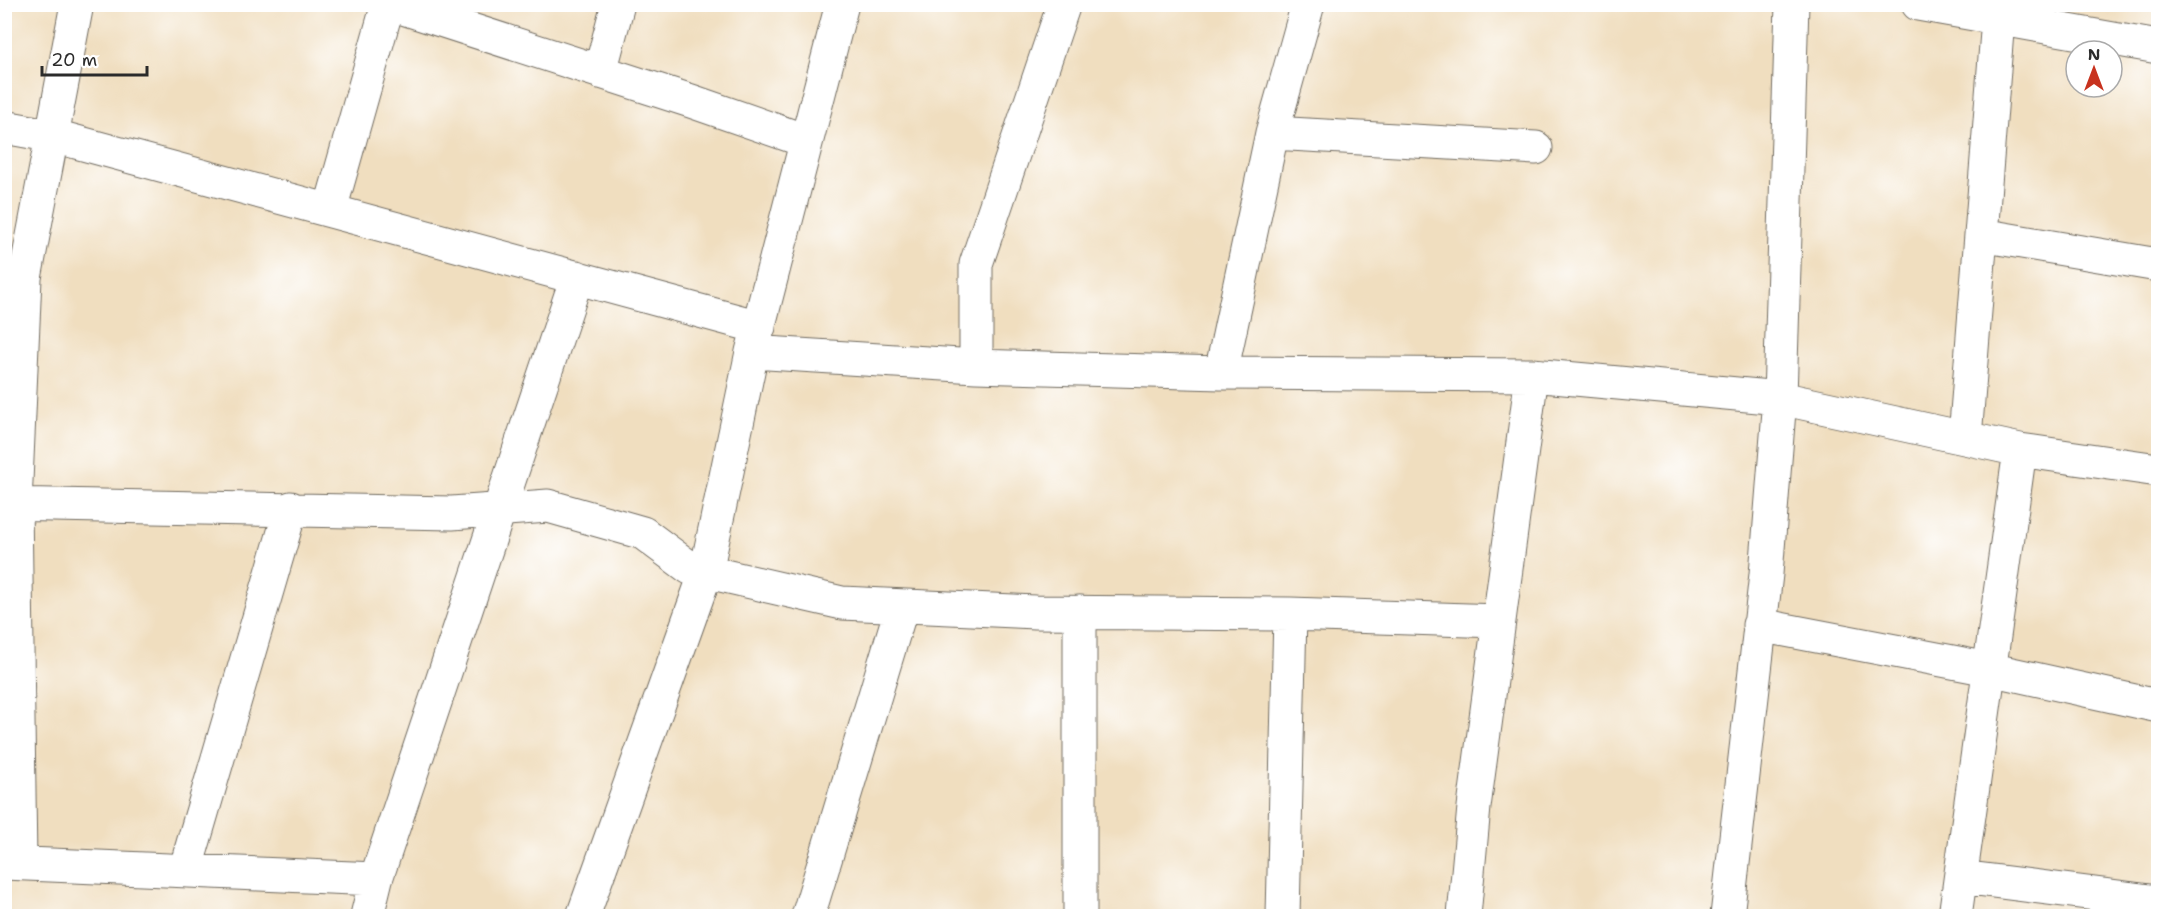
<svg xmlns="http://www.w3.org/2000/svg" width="2163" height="921" font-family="'Shantell Sans',sans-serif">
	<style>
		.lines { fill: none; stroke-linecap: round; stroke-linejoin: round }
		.minor-casing { stroke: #706a5f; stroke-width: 35 }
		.minor { stroke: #fff; stroke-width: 33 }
	</style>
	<rect width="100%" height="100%" fill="#fff"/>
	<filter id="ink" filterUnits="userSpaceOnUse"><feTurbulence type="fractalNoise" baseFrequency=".0167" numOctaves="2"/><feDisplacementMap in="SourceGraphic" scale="12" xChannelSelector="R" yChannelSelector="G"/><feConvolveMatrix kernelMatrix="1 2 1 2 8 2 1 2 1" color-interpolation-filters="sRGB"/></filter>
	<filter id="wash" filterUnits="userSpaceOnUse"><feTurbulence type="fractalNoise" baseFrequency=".008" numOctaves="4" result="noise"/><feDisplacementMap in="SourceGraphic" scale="24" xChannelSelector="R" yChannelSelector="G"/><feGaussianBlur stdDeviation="1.35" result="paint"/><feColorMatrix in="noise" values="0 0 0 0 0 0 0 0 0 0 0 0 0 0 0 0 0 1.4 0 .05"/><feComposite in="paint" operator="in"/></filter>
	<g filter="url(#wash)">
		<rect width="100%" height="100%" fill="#f0debf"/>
	</g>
	<g filter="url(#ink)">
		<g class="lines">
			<defs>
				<path id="minor" d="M 391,4 L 691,101 L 806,141
					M 1308,4 L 1272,133 L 1221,373 L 1532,375 L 1780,398 L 1766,574 L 1727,916
					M 1792,4 L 1780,398 L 2020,450 L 2158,470
					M 1918,4 L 2158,47
					M 600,72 L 618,4
					M 4,127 L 54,136 L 759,327
					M 1272,133 L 1536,148
					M 330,210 L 388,4
					M 1981,235 L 2158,265
					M 752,352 L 976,366 L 1221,373
					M 976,366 L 976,264 L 1064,4
					M 1965,438 L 1998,19
					M 4,504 L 452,513 L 548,506 L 643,533 L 690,568 L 842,603 L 1035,612 L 1290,614 L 1498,621
					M 1759,625 L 1989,669 L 2158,706
					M 4,863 L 376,879
					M 20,863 L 15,504 L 25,278 L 77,4
					M 185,871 L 291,508
					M 1961,877 L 2158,902
					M 367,916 L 376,879 L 577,277
					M 583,916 L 706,572 L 752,352 L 842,4
					M 808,916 L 902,606
					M 1080,916 L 1080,612
					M 1283,916 L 1290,614
					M 1464,916 L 1474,807 L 1532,375
					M 1955,916 L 2020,450"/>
			</defs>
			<use href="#minor" class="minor-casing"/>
			<use href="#minor" class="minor"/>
		</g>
	</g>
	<rect width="2163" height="921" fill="none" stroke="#fff" stroke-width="24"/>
	<g transform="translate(2094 69)"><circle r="28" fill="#ffffff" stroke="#aaaaaa" stroke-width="1.5"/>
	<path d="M0-4.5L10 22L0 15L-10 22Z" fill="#c8321e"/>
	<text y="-9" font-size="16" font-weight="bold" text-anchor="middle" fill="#2b2b2b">N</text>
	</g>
	<path d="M42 66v9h105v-9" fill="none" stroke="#2b2b2b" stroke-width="3"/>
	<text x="51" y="66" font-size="18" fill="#2b2b2b" stroke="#ffffff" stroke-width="4.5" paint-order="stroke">20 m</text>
</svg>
